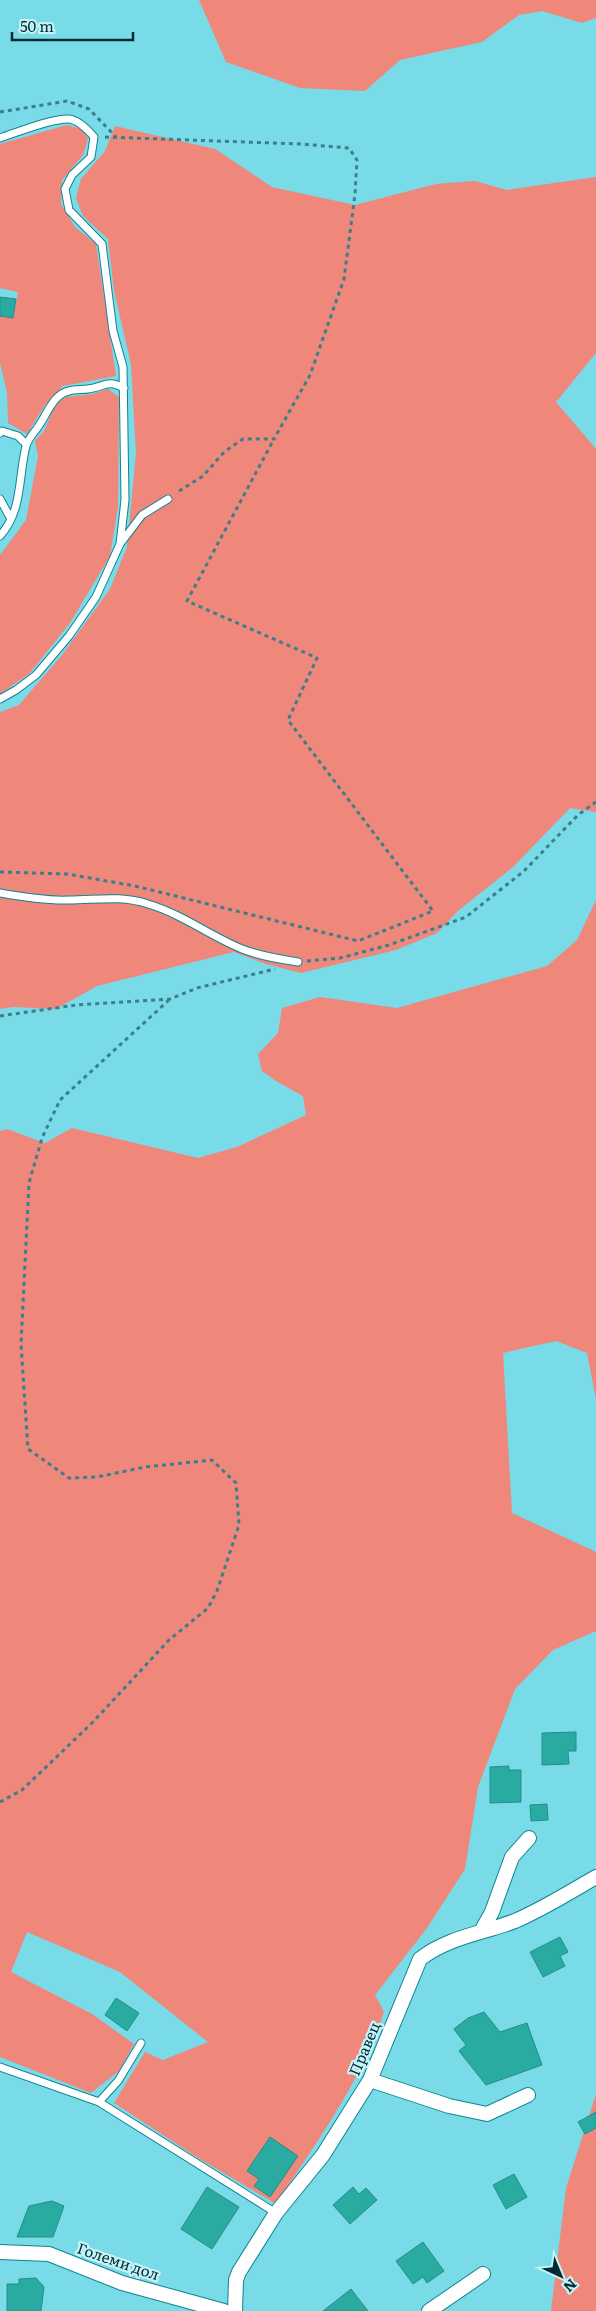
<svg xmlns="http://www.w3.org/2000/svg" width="596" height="2311" font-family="Literata,serif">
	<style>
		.green { fill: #f0877b }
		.building { fill: #2aaba2; stroke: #228e86 }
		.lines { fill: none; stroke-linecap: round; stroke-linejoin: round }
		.lane-casing { stroke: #0f8491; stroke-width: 9 }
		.street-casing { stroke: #0f8491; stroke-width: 16 }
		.path { stroke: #3a7f89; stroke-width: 3; stroke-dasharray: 4 4; stroke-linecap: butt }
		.lane { stroke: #fff; stroke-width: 7 }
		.street { stroke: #fff; stroke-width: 14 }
		.labels { text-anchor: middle; stroke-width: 4.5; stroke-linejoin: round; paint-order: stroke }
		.street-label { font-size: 15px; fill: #002d32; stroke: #c6f3fa }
	</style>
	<rect width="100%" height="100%" fill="#79dae8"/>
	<path class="green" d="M 199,0 L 596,0 L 596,18 L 582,23 L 542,11 L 519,15 L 482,42 L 400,60 L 365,91 L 300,88 L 226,62 Z
		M 67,125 L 84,130 L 88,139 L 83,155 L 62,180 L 61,204 L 75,227 L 96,244 L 116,376 L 63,386 L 45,405 L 27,434 L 8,423 L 7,392 L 0,363 L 0,316 L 13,318 L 18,292 L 0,288 L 0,144 Z
		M 115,126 L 215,149 L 272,187 L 355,205 L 436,184 L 475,181 L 507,190 L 596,177 L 596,353 L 556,402 L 596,449 L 596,812 L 570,808 L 513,867 L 459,910 L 437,933 L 396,950 L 301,973 L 266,964 L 234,952 L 97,986 L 56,1009 L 13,1007 L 0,1009 L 0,712 L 19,705 L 62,655 L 110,589 L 127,547 L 136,453 L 131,364 L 114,291 L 108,239 L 83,216 L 76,198 L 81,179 L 105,151 Z
		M 108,389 L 119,397 L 118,507 L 110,556 L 70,623 L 29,674 L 0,694 L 0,555 L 26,520 L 38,456 L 35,441 L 44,431 L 55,405 L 66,397 L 92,394 Z
		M 596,900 L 596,1399 L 587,1353 L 556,1341 L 503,1353 L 512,1513 L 596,1552 L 596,1631 L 553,1650 L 515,1689 L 478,1787 L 465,1869 L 427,1928 L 375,1995 L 384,2012 C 361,2082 316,2143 276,2204 L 195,2156 L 114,2103 L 145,2052 L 163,2060 L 208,2042 L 120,1972 L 27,1932 L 11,1972 L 92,2014 L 134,2044 L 119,2071 L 91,2093 L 0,2057 L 0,1131 L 7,1129 L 45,1143 L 72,1128 L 198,1158 L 237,1147 L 306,1115 L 303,1096 L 276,1081 L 262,1071 L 258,1054 L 278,1033 L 282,1008 L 320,997 L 397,1008 L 547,966 L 577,940 Z
		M 596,2094 L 596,2311 L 551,2311 L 566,2188 Z"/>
	<path class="building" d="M 0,297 L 16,299 L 13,318 L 0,316 Z
		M 576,1732 L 576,1751 L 568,1751 L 569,1764 L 542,1765 L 542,1733 Z
		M 509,1766 L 509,1770 L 521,1770 L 521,1802 L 490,1803 L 490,1767 Z
		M 547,1804 L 548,1820 L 531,1821 L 530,1805 Z
		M 560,1937 L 568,1952 L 560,1956 L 565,1966 L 543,1977 L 530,1952 Z
		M 116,1998 L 139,2013 L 127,2031 L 105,2015 Z
		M 484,2012 L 500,2032 L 527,2023 L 542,2065 L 486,2085 L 459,2051 L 466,2045 L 454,2029 L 468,2018 Z
		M 596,2112 L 596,2128 L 585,2134 L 578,2122 Z
		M 270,2137 L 298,2156 L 270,2197 L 254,2186 L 259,2179 L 247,2171 Z
		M 514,2174 L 527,2197 L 506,2209 L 493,2185 Z
		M 207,2187 L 239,2207 L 212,2249 L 181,2229 Z
		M 353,2187 L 359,2194 L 366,2188 L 377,2200 L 350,2224 L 333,2205 Z
		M 52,2201 L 64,2206 L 53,2237 L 17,2237 L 29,2206 Z
		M 423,2242 L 444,2271 L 427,2283 L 423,2277 L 413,2284 L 396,2261 Z
		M 36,2278 L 44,2287 L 41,2311 L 7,2311 L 7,2284 L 19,2284 L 19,2279 Z
		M 351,2289 L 368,2311 L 323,2311 Z"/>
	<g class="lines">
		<defs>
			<path id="lane" d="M 0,138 C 18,132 52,118 69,119 C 79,120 88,130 94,137 L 91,157 L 72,175 L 65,189 L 69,210 L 102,244 L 113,331 L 123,367 L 125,500 L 120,544 L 96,597 L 69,636 L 36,675 L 16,690 L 0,699
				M 0,433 L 2,431 L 18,436 L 26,444
				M 0,499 L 11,519
				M 0,536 C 23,510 18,478 26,446 C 28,438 36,431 40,424 C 48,412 54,394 69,391 C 75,389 82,390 88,389 C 105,387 106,379 124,388
				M 120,544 L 142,515 L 168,499
				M 0,893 C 22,897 46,901 69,900 C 96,900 121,895 148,904 C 182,914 210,936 242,949 C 260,956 279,959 298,962
				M 0,2067 L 99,2102 L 118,2081 L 141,2043
				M 99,2102 L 276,2213"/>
			<path id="street" d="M 482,1930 L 492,1912 L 512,1857 L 529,1838
				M 370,2080 L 449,2106 L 487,2114 L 528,2095
				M 0,2252 L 49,2254 L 122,2283 L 224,2311
				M 235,2311 L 236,2280 L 239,2272 L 276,2213 L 323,2155 L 370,2080 L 420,1959 C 448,1937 484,1933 515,1921 C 543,1909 570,1892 596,1877
				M 429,2311 L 483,2274"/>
		</defs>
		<use href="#lane" class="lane-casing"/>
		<use href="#street" class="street-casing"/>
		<path class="path" d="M 0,112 L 67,101 L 89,109 L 116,137
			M 105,137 L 301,144 L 349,148 L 357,160 L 355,194 L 344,279 L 310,375 L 274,439 L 243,439 L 224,452 L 203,476 L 176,493
			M 0,872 L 67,874 L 135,886 L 358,941 L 433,911 L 288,720 L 317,658 L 187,601 L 274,439
			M 307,961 L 340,958 L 389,945 L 466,917 L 524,871 L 578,815 L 596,802
			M 0,1016 L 76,1005 L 170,999 L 197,988 L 275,969
			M 0,1802 L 22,1790 L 92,1723 L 169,1640 L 208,1608 L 217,1591 L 239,1525 L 236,1483 L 212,1460 L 145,1467 L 97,1477 L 69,1478 L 28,1449 L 21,1344 L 29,1183 L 42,1138 L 60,1100 L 170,999"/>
		<use href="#lane" class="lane"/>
		<use href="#street" class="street"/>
	</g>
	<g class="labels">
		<g class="street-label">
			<text transform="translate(365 2049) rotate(-67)" y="5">Правец</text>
			<text transform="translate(118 2262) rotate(19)" y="5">Големи дол</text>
		</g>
	</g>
	<g transform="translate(561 2276) rotate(136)" stroke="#c6f3fa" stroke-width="4" paint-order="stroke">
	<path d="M0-4L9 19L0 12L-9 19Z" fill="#002d32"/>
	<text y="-8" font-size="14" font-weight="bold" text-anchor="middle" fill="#002d32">N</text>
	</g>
	<path d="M12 32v8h121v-8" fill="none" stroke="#002d32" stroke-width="2.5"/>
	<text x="20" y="32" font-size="15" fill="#002d32" stroke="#c6f3fa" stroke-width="4" paint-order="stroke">50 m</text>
</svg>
